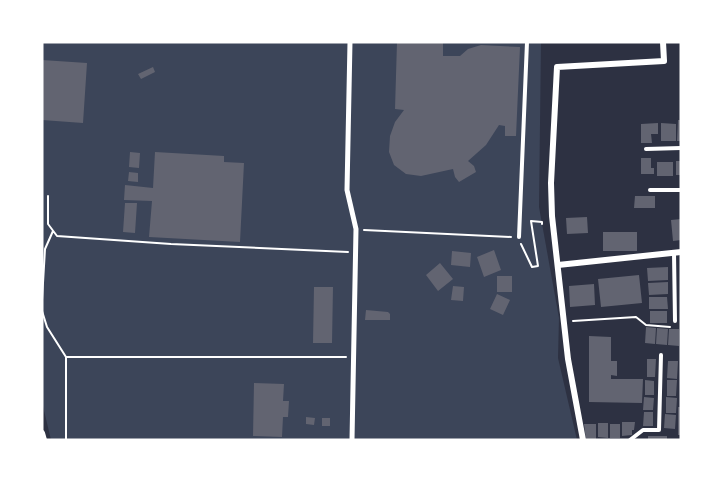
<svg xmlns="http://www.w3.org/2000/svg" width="723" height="482" font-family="'Open Sans',sans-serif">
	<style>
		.green { fill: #3c4559 }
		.building { fill: #626471 }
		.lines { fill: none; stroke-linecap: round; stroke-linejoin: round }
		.path { stroke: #fff; stroke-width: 2 }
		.service { stroke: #fff; stroke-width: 4 }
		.pedestrian { stroke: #fff; stroke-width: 5 }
		.minor { stroke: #fff; stroke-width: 6 }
	</style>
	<rect width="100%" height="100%" fill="#2d3142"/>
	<path class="green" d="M 42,42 L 541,42 L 539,207 L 559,318 L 558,358 L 577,440 L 51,440 L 42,402 Z"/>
	<path class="building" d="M 397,42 L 443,42 L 443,56 L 460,56 L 468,49 L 481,45 L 520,47 L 516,136 L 505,136 L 505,126 L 499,125 L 486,145 L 468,161 L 474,166 L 476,172 L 459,182 L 455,177 L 453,169 L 421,176 L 406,174 L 394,165 L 389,152 L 390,136 L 395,122 L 404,110 L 395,109 Z
		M 42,60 L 87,63 L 83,123 L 42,120 Z
		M 153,67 L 155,72 L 141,79 L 138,74 Z
		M 678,120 L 681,120 L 681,141 L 677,141 Z
		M 658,123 L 658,134 L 651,134 L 652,143 L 641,143 L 641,124 Z
		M 661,123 L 676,124 L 676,141 L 661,141 Z
		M 130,152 L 140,153 L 139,168 L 129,167 Z
		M 155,152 L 224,156 L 224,162 L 244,163 L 240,242 L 149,237 L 152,201 L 124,200 L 125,185 L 153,188 Z
		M 641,158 L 651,158 L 651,168 L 654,168 L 654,174 L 641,174 Z
		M 676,161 L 681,161 L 681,175 L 676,175 Z
		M 657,162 L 673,162 L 673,176 L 657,176 Z
		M 129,172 L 138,173 L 138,182 L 128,181 Z
		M 635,196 L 655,196 L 655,208 L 634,208 Z
		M 125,203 L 137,203 L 135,233 L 123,232 Z
		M 587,217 L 588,233 L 567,234 L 566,218 Z
		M 681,219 L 681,240 L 673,241 L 671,220 Z
		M 603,232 L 637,232 L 637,251 L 603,251 Z
		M 494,250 L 501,270 L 484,277 L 477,257 Z
		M 452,251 L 471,253 L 470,267 L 451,265 Z
		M 440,263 L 453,279 L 438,291 L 426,275 Z
		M 668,267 L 668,280 L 648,281 L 647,268 Z
		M 639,275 L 642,303 L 601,307 L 598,279 Z
		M 497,276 L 512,276 L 512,292 L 497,292 Z
		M 668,282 L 668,294 L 649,295 L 648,283 Z
		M 594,284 L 595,305 L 570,307 L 569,286 Z
		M 453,286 L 464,287 L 463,301 L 451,300 Z
		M 314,287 L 333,287 L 332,343 L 313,343 Z
		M 497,294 L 510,300 L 503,315 L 490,309 Z
		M 649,297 L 667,297 L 668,309 L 649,309 Z
		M 366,310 L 388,312 L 390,314 L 390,320 L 365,320 Z
		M 650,311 L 667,311 L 667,323 L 650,323 Z
		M 646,327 L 656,328 L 655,344 L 645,343 Z
		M 657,328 L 668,329 L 667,345 L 656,344 Z
		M 669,329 L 679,329 L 679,346 L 668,345 Z
		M 589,336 L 611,337 L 611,361 L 617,361 L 617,376 L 611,375 L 611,379 L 643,379 L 642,403 L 589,402 Z
		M 647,359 L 656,359 L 655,377 L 647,377 Z
		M 668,361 L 678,361 L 677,379 L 667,378 Z
		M 645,380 L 654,381 L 654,395 L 645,395 Z
		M 667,380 L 677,380 L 676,396 L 667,396 Z
		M 254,383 L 284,384 L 283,401 L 289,401 L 288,417 L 283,417 L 282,437 L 253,436 Z
		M 644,397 L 654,398 L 653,410 L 643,410 Z
		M 666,397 L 677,398 L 676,413 L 666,413 Z
		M 678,407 L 681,407 L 681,435 L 678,435 Z
		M 644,412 L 653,412 L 653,426 L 643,426 Z
		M 665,414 L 676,415 L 675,429 L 664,428 Z
		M 306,417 L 315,418 L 314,425 L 306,424 Z
		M 322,418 L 330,418 L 330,426 L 322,426 Z
		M 622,422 L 635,422 L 634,430 L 632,430 L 632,435 L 622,436 Z
		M 598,423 L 608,423 L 608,438 L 598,437 Z
		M 584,424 L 596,424 L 596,440 L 586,440 Z
		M 610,424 L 620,424 L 620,438 L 610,438 Z
		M 648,436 L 667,436 L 667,440 L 648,440 Z"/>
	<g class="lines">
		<path class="path" d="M 48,196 L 48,224 L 57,236 L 171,244 L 348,252
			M 364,230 L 511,237
			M 521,244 L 532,267 L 538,266 L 531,221 L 542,222 L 542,224
			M 42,300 L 45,249 L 53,231
			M 42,311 L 47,327 L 66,357 L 66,440
			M 573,321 L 636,317 L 646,325 L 670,327
			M 66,357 L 346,357"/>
		<path class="service" d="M 646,149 L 681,148
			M 650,190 L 681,190
			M 519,237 L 527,42
			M 674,253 L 675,321
			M 630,440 L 643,430 L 659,430 L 661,355"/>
		<path class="pedestrian" d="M 350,42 L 347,190 L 356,229 L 352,440"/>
		<path class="minor" d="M 558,265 L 681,252
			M 42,433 L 44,440
			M 583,440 L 568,359 L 552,216 L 551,183 L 557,67 L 664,61 L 663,42"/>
	</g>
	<rect width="723" height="482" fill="none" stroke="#ffffff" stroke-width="87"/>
</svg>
